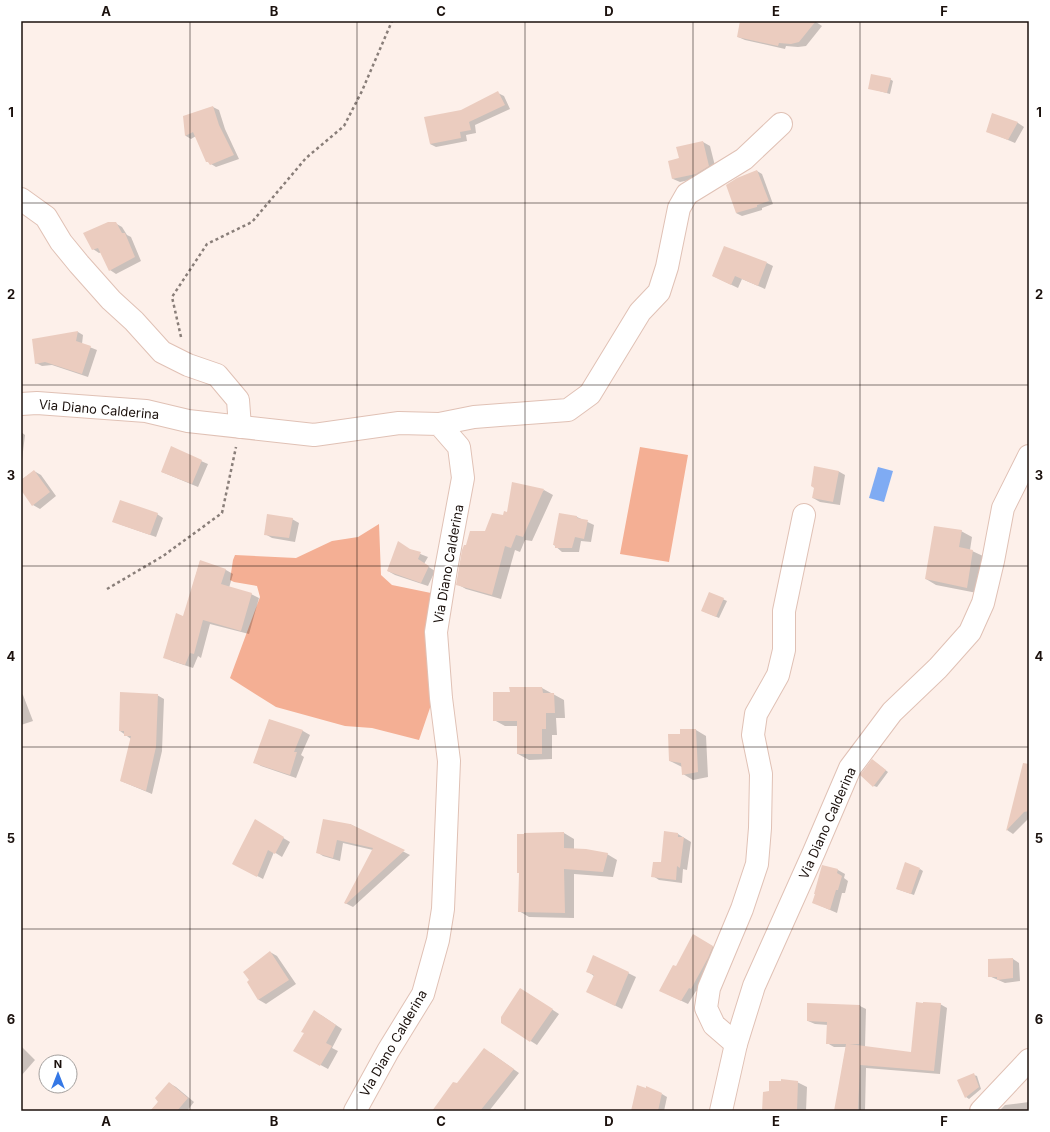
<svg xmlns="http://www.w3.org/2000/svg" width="1050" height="1132" font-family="Inter,sans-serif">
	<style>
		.green { fill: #f4af94 }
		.water { fill: #7fabf3 }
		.shadow { fill: #0003 }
		.building { fill: #ebccbf }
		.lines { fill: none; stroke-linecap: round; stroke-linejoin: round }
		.minor-casing { stroke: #e0c1b5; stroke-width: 24 }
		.major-casing { stroke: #e0c1b5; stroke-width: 24 }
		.path { stroke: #897e79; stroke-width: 2.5; stroke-dasharray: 3 3; stroke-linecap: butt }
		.minor { stroke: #fff; stroke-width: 22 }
		.major { stroke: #fff; stroke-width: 22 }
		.grid { fill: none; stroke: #1b110d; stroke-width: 1; stroke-opacity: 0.55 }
		.labels { text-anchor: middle; stroke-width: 3.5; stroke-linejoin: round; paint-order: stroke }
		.street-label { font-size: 13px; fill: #1b110d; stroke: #fff }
		.neatline { fill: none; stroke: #1b110d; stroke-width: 1.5 }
		.grid-label { font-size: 13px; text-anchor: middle; font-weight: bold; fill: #1b110d }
	</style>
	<rect width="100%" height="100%" fill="#fdf0ea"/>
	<path class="green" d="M 640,447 L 688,455 L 669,562 L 620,554 Z
		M 379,524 L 381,575 L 392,585 L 431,593 L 426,632 L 432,702 L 419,740 L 372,728 L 345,726 L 276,707 L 230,678 L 260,597 L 257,586 L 234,582 L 230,580 L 233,560 L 235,555 L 296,558 L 332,541 L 358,537 Z"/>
	<path class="water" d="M 878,467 L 893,471 L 884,502 L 869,498 Z"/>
	<path class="shadow" d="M 741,22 L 816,22 L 822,26 L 806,46 L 798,47 L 786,46 L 785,49 L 745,40 L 738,37 Z
		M 890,79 L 893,81 L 890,94 L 869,88 Z
		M 498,93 L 504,96 L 510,109 L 475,125 L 476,133 L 466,135 L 467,141 L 436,147 L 430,144 L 461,111 Z
		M 213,107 L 219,110 L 225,129 L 239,159 L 216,167 L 211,164 L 196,136 L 191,139 L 186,136 L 184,117 Z
		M 992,115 L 1018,123 L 1024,127 L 1015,143 L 987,131 Z
		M 703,142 L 710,146 L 716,170 L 703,177 L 680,182 L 673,179 L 680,159 Z
		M 757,171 L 762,174 L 773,204 L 762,208 L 762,210 L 742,216 L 736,213 Z
		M 115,223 L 122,227 L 127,235 L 131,237 L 141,261 L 116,274 L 110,270 L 102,252 L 99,253 L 93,249 Z
		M 767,263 L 773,266 L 765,289 L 742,279 L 738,288 L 713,276 Z
		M 78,332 L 83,335 L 82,344 L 97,350 L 88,377 L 52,365 L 42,366 L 36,363 L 33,340 Z
		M 21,432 L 25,435 L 21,468 Z
		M 201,461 L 208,464 L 198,487 L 162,472 Z
		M 34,471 L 41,475 L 56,496 L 40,509 L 33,505 L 21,488 L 21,480 Z
		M 838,471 L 845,475 L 840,505 L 820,502 L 813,498 Z
		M 544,490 L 553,495 L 532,541 L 525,540 L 520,552 L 515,550 L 501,599 L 466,589 L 457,584 L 466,546 L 486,532 L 508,513 Z
		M 157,514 L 163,518 L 156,537 L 119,524 Z
		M 560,515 L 577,517 L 594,525 L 591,542 L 581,541 L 579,552 L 562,552 L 554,545 Z
		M 292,519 L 299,523 L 295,542 L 272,538 L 265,534 Z
		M 961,531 L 972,537 L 970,550 L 983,556 L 977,593 L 936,585 L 926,579 Z
		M 410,550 L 428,557 L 424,564 L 435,571 L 428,586 L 395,575 L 388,571 Z
		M 200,561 L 226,570 L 233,574 L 229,588 L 251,594 L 259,598 L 249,634 L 210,624 L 201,658 L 198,656 L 193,668 L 172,661 L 165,657 L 184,617 Z
		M 709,593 L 727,601 L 719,618 L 705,612 Z
		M 542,688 L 564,700 L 565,718 L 556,718 L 557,735 L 552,735 L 552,759 L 529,760 L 518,754 L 518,726 L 505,726 L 494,720 L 511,693 Z
		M 21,693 L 23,695 L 33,721 L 21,725 Z
		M 157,695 L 164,699 L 162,751 L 152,794 L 121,781 L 131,739 L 120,731 Z
		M 270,720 L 303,731 L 310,735 L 301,755 L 304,757 L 296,778 L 261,766 L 254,762 Z
		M 681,730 L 696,730 L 706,736 L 708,777 L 693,780 L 683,774 L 682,767 L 670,761 L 681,735 Z
		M 875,762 L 888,772 L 877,787 L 874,786 Z
		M 1018,787 L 1029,790 L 1029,818 L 1013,834 L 1007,830 Z
		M 255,821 L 290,842 L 282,857 L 274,852 L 263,879 L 240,867 Z
		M 350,824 L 410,855 L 353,907 L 345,903 L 373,850 L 343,843 L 340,861 L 323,856 L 317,852 Z
		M 564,833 L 574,839 L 574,849 L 607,854 L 617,860 L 613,877 L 574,874 L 574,918 L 529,917 L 519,911 L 525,834 Z
		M 678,834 L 691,842 L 687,870 L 683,869 L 682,883 L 659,880 L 653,876 Z
		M 823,866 L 838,870 L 845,874 L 844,878 L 848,881 L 845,893 L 842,893 L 837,913 L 814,903 Z
		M 920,869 L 923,871 L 914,895 L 897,889 Z
		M 694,936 L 719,950 L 698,992 L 696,991 L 688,1004 L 667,994 L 676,968 Z
		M 270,952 L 277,956 L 296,984 L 266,1004 L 259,1000 L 248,982 Z
		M 594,956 L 636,977 L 622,1009 L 594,995 L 594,976 L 587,971 Z
		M 1013,959 L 1019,963 L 1020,981 L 1005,983 L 989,976 Z
		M 527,993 L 559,1014 L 537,1045 L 502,1023 Z
		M 924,1004 L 940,1004 L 947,1008 L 940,1074 L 866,1068 L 865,1111 L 835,1111 L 846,1047 L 834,1047 L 827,1043 L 828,1025 L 815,1024 L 808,1021 L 860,1006 L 866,1009 L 865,1047 L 912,1053 Z
		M 321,1015 L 342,1029 L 332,1048 L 338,1051 L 328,1069 L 295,1051 Z
		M 21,1046 L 35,1060 L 21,1076 Z
		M 491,1053 L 519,1073 L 489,1111 L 445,1111 L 457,1084 Z
		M 974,1075 L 977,1076 L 981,1089 L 969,1099 L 966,1097 Z
		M 797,1082 L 807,1087 L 806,1111 L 763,1111 L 770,1092 Z
		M 169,1083 L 176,1087 L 194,1102 L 187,1111 L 151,1111 L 159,1101 Z
		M 662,1094 L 667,1097 L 664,1111 L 632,1111 Z
		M 1029,1102 L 1029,1111 L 999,1111 L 1005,1105 Z"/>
	<path class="building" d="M 740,21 L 816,21 L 799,42 L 791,44 L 779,43 L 778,46 L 737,37 Z
		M 871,74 L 891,78 L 887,93 L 868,89 Z
		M 498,91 L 505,105 L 469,122 L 471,130 L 460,132 L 461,138 L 430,144 L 424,117 L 461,110 Z
		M 213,106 L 219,125 L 234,155 L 210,165 L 208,162 L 206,162 L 193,132 L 185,136 L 183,116 Z
		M 992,113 L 1018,122 L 1008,140 L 986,132 Z
		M 703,141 L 709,166 L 696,174 L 672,179 L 668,161 L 679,158 L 676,147 Z
		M 757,170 L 769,201 L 757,205 L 757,207 L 736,213 L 726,185 L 737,178 Z
		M 108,222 L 116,222 L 122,233 L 125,233 L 135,257 L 109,271 L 98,248 L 92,250 L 83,233 Z
		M 724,246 L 767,262 L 758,286 L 735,276 L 731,285 L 712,276 Z
		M 78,331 L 76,341 L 91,346 L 82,374 L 45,362 L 35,364 L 32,339 Z
		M 171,446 L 202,460 L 192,484 L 161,472 Z
		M 814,466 L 839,471 L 833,502 L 812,498 L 814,488 L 811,486 Z
		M 34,470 L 50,492 L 32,506 L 21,490 L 21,480 Z
		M 512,482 L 544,489 L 523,537 L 516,535 L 511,548 L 505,546 L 492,595 L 456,585 L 462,550 L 464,545 L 466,545 L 470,531 L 485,531 L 492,513 L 503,515 L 504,511 L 507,512 Z
		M 120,500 L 158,513 L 150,535 L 112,522 Z
		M 559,513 L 577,516 L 577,518 L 588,520 L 584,539 L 575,537 L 572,548 L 555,548 L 555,545 L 553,545 Z
		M 267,514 L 293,518 L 289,538 L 264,535 Z
		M 934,526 L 962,530 L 959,547 L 973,550 L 967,588 L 925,579 Z
		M 398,541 L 410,549 L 421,552 L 418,559 L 429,566 L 421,583 L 387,571 Z
		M 200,560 L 226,569 L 221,584 L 252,593 L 241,631 L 203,620 L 194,654 L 190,653 L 185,665 L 163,658 L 176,613 L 183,616 Z
		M 709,592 L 724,598 L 716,617 L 701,611 Z
		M 509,687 L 542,687 L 543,693 L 554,693 L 555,713 L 546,713 L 546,729 L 542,729 L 542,754 L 517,754 L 517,721 L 493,721 L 493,692 L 510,692 Z
		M 120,692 L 158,694 L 156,747 L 146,791 L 120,781 L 131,736 L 124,736 L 124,731 L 119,731 Z
		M 269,719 L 303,730 L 294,752 L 297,752 L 290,775 L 253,763 Z
		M 680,729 L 696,729 L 698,772 L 682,775 L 681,763 L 669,761 L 668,734 L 680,734 Z
		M 872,759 L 886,770 L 873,787 L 860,775 Z
		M 1023,763 L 1029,764 L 1029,811 L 1024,812 L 1006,831 Z
		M 255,819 L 284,837 L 275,854 L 268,850 L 257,877 L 232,864 Z
		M 323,819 L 350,824 L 405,850 L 346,904 L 344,903 L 373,848 L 337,840 L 333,858 L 316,853 Z
		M 664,831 L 678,833 L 678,837 L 684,837 L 680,868 L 677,866 L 676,880 L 651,877 L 653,862 L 661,862 Z
		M 564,832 L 564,848 L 586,849 L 608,853 L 603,872 L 564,869 L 565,913 L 518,912 L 519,873 L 517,873 L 517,834 L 524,834 L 524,833 Z
		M 905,862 L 920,868 L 911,894 L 896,889 Z
		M 822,865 L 838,869 L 837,873 L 842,876 L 838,890 L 836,890 L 830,910 L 812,903 L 815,894 L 814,894 Z
		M 693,934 L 713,946 L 708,958 L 691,989 L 689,988 L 681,1001 L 659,991 L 673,965 L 676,966 Z
		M 270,951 L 289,980 L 258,1000 L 247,982 L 249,980 L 243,972 Z
		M 593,955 L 629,972 L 615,1006 L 586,992 L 594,975 L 586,972 Z
		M 1013,958 L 1013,978 L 997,980 L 997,977 L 988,977 L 988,959 Z
		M 520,988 L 553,1009 L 530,1042 L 501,1023 L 501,1017 Z
		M 916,1002 L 923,1003 L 923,1002 L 941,1003 L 934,1071 L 860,1065 L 858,1111 L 834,1111 L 846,1044 L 826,1044 L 827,1022 L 807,1021 L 807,1003 L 860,1005 L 859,1044 L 849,1044 L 911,1052 Z
		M 314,1010 L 336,1025 L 326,1043 L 332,1046 L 320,1066 L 293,1051 L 304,1033 L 301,1032 Z
		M 484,1048 L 514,1069 L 480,1111 L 432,1111 L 453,1082 L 457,1083 Z
		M 974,1073 L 979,1087 L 965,1098 L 957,1080 Z
		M 781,1079 L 798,1081 L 797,1111 L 762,1111 L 763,1092 L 769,1091 L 769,1081 L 781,1081 Z
		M 169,1082 L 188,1098 L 177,1111 L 150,1111 L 158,1102 L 155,1098 Z
		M 637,1085 L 646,1088 L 646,1086 L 662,1093 L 658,1111 L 631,1111 Z"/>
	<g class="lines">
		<defs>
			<path id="minor" d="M 21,199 L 46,217 L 61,242 L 79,264 L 111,300 L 134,321 L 162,352 L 188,365 L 217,375 L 238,400 L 240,427
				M 439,424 L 474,417 L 568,410 L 590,394 L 640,312 L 659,292 L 667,267 L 679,208 L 687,194 L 744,159 L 781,124
				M 736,1044 L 714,1025 L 706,1008 L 709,988 L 742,909 L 757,864 L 760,828 L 761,774 L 753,735 L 756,714 L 778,675 L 784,650 L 784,611 L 804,515
				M 981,1111 L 1029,1060"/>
			<path id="major" d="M 21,404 L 37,403 L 146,411 L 188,421 L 314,435 L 399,423 L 439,424 L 459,447 L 463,478 L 446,569 L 436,632 L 441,698 L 449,761 L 443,909 L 438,940 L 423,994 L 388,1051 L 355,1111
				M 721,1111 L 736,1044 L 754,986 L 814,852 L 850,768 L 892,712 L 938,668 L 970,632 L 983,603 L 993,561 L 1003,508 L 1029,456"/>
		</defs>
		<use href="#minor" class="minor-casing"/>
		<use href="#major" class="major-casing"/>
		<path class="path" d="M 181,337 L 172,297 L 207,244 L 252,222 L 306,158 L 344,126 L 362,91 L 392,21
			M 107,589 L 163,556 L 222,513 L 236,447"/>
		<use href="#minor" class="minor"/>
		<use href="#major" class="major"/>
	</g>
	<path class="grid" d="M 190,21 L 190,1111M 357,21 L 357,1111M 525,21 L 525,1111M 693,21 L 693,1111M 860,21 L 860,1111M 21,203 L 1029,203M 21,385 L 1029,385M 21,566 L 1029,566M 21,747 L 1029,747M 21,929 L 1029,929"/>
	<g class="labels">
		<g class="street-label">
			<text transform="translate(99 409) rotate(5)" y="5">Via Diano Calderina</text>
			<text transform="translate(448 564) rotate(-80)" y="5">Via Diano Calderina</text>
			<text transform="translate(827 823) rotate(-66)" y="5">Via Diano Calderina</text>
			<text transform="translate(393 1043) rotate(-60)" y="5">Via Diano Calderina</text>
		</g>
	</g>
	<rect width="1050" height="1132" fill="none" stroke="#ffffff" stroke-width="44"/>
	<g transform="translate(58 1074)"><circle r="19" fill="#ffffff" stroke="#a4a09e"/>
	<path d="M0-3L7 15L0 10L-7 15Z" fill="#3578e6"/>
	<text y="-6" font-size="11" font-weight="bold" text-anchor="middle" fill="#1b110d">N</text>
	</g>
	<rect x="22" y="22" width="1006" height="1088" class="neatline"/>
	<g class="grid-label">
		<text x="106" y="16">A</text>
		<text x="274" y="16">B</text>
		<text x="441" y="16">C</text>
		<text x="609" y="16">D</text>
		<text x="776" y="16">E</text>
		<text x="944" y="16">F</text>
		<text x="11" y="117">1</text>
		<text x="1039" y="117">1</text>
		<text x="11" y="299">2</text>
		<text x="1039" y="299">2</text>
		<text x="11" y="480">3</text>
		<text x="1039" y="480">3</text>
		<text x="11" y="661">4</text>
		<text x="1039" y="661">4</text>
		<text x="11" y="843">5</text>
		<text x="1039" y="843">5</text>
		<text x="11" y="1024">6</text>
		<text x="1039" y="1024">6</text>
		<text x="106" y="1126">A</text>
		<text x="274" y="1126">B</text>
		<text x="441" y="1126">C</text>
		<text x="609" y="1126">D</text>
		<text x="776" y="1126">E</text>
		<text x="944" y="1126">F</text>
	</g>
</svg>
